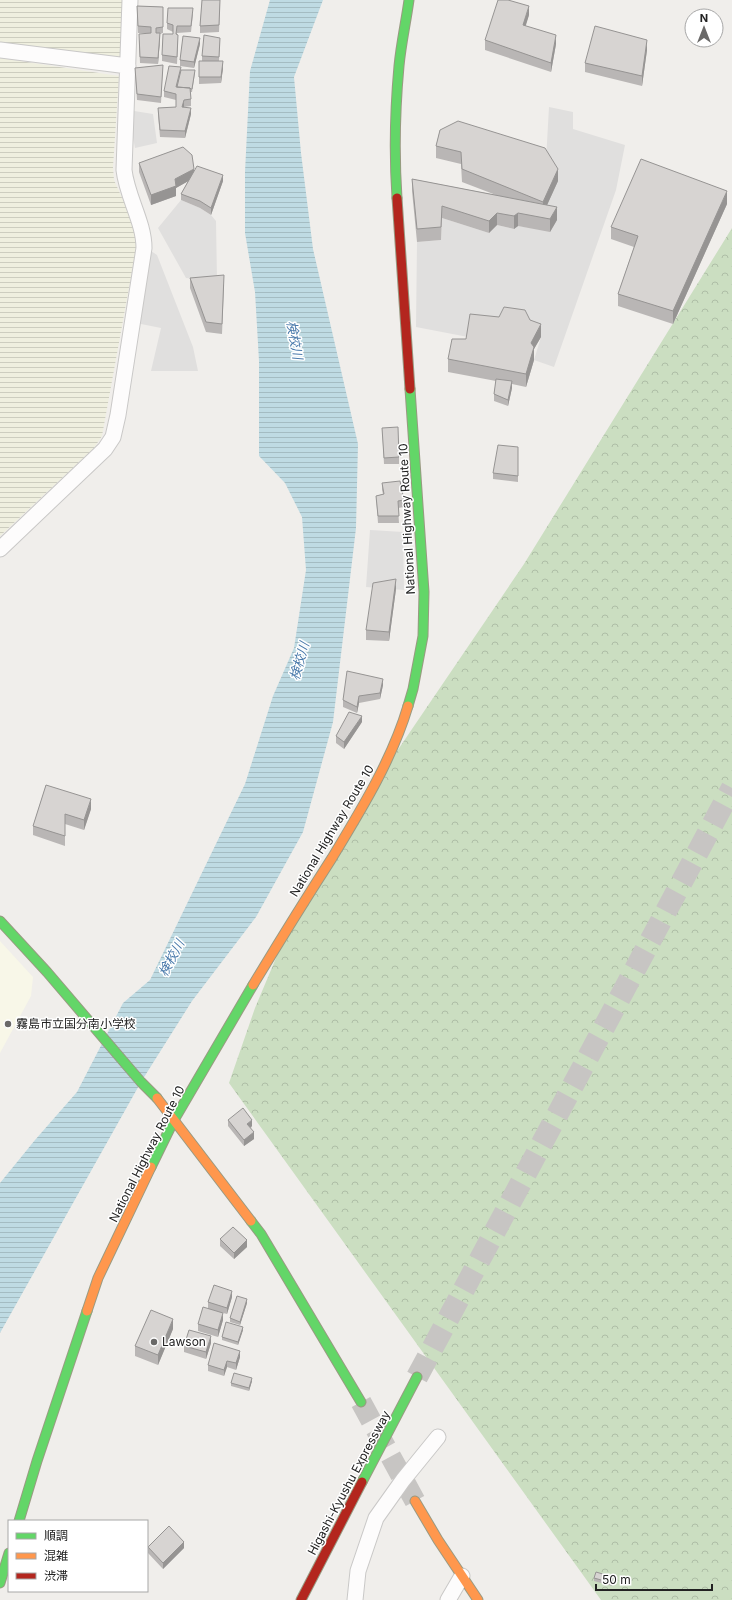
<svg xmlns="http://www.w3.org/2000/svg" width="732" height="1600" font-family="Inter,'Noto Sans JP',sans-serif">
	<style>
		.education { fill: #f8f7e8 }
		.farmland { fill: url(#farmland-rules) }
		.forest { fill: url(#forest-crowns) }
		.parking { fill: #e0dfde }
		.water { fill: url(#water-rules) }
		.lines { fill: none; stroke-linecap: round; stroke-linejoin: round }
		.secondary-tunnel { stroke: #c7c5c3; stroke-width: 21; stroke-dasharray: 21 10; stroke-linecap: butt }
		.highway-tunnel { stroke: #c7c5c3; stroke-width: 22; stroke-dasharray: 22 11; stroke-linecap: butt }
		.street-casing { stroke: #c9c8c7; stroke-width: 17 }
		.fast-casing { stroke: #999a82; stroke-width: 11 }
		.slow-casing { stroke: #999a82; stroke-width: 11 }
		.jam-casing { stroke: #999a82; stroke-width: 11 }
		.street { stroke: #fdfcfc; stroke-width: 15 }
		.fast { stroke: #63d668; stroke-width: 9 }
		.slow { stroke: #ff974d; stroke-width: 9 }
		.jam { stroke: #b3261e; stroke-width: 9 }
		.wall { fill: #b9b6b5 }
		.shaded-wall { fill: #969493 }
		.building { fill: #d7d4d2; stroke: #969493 }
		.poi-dot { fill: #6a6968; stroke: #fff; stroke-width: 1.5 }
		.labels { text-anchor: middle; stroke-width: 3; stroke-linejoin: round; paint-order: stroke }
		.street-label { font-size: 12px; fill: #222; stroke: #fff }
		.poi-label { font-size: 12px; fill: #222; stroke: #fff; text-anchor: start }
		.water-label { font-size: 13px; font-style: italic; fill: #4a7aab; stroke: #fff }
	</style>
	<defs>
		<pattern id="farmland-rules" width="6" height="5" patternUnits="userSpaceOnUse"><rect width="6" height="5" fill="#efefdf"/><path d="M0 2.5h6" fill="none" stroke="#cdcdbf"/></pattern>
		<pattern id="forest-crowns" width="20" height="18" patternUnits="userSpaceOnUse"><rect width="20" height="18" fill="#cbdec1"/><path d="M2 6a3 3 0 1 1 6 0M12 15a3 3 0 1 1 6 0" fill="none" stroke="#aebea6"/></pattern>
		<pattern id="water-rules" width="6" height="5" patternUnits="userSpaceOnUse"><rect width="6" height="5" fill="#bfdbe3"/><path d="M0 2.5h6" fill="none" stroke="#a4bcc2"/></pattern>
	</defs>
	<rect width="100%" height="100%" fill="#f0eeeb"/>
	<path class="education" d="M 0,941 L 33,977 L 31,996 L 0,1053 Z"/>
	<path class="farmland" d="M 0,0 L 123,0 L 121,61 L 0,44 Z
		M 0,58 L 119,76 L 113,167 L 114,180 L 136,229 L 136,249 L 102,436 L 94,448 L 0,536 Z"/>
	<path class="forest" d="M 732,228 L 732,1600 L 601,1600 L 229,1083 L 255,1008 L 289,927 L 374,785 L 524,564 Z"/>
	<path class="parking" d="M 549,107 L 573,112 L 573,129 L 625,145 L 616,190 L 554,367 L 534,360 L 541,337 L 468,337 L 416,327 L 417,242 L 441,240 L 442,218 L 489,233 L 497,225 L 514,229 L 518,226 L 550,231 L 557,220 L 543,214 Z
		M 128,110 L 153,114 L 157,143 L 135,148 Z
		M 181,200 L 200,208 L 211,215 L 216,221 L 217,280 L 186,278 L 158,228 Z
		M 148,249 L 157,255 L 193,347 L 198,371 L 151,371 L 161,328 L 136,323 Z
		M 370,530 L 403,532 L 404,590 L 366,587 Z"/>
	<path class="water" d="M 270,0 L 323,0 L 294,77 L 301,153 L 313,249 L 358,444 L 356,528 L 333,722 L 303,832 L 256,917 L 192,1001 L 141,1082 L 0,1333 L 0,1183 L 35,1140 L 77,1092 L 123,1003 L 150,980 L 245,784 L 273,696 L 294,648 L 306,570 L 302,517 L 285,483 L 259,456 L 259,361 L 255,292 L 245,233 L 245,172 L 250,71 Z"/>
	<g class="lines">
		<path class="secondary-tunnel" d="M 361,1402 L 415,1501"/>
		<path class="highway-tunnel" d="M 417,1377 L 732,788"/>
		<defs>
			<path id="street" d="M 0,50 L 128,66
				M 0,549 L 105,449 L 113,437 L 118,415 L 144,248 C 144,222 127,197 124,170 L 130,0
				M 355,1600 L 358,1571 L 376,1518 L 403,1480 L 438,1437
				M 448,1600 L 462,1576"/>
			<path id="fast" d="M 397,198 C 394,154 395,110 399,66 C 401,44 406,22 409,0
				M 408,706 L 413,689 L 423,636 L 424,592 L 410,389
				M 0,921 L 47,972 L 141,1082 L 157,1098
				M 151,1167 L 174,1120 L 253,985
				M 251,1221 L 261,1234 L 361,1402
				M 362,1482 L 417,1377
				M 19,1521 L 37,1461 L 87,1311
				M 0,1583 L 9,1553"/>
			<path id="slow" d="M 253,985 C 279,942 305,900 332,858 C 361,810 392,760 408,706
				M 157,1098 L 251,1221
				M 87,1311 L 98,1278 L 151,1167
				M 415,1501 L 438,1540 L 478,1600"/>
			<path id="jam" d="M 397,198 L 410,389
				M 301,1600 L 362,1482"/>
		</defs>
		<use href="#street" class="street-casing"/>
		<use href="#fast" class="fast-casing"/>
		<use href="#slow" class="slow-casing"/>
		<use href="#jam" class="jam-casing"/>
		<use href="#street" class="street"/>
		<use href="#fast" class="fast"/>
		<use href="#slow" class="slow"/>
		<use href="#jam" class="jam"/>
	</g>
	<path class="wall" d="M 202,0 L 220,0 L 220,7 L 219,32 L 200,33 L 200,26 Z
		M 137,6 L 163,7 L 163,33 L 160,34 L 158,64 L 140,63 L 139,41 L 148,33 L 138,33 Z
		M 193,14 L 191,32 L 177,33 L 178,42 L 177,64 L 162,61 L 162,55 L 173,34 L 173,32 L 167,29 L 167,23 Z
		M 529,15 L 525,26 L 556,44 L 551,72 L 485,50 L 485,40 Z
		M 220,38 L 219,61 L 223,68 L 221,83 L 199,84 L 199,61 L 202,61 L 202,56 Z
		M 200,44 L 194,68 L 180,66 L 180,60 Z
		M 647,50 L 642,86 L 585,72 L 585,63 Z
		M 163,65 L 161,103 L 137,100 L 135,68 Z
		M 181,70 L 195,73 L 192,92 L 191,92 L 191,106 L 184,107 L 191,114 L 185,138 L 160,137 L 158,115 L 158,108 L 176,107 L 176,100 L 164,97 L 164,91 Z
		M 440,130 L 558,181 L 547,205 L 557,220 L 550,232 L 518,226 L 514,229 L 497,225 L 489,233 L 442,218 L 441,240 L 417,242 L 412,191 L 412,179 L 496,195 L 462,182 L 461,164 L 436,158 L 436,146 Z
		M 139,163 L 194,172 L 223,181 L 211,215 L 200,208 L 181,200 L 181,194 L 188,181 L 176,188 L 176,196 L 151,205 L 139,172 Z
		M 727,204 L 673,324 L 618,306 L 618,294 L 634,247 L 611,239 L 611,227 Z
		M 190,278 L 224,285 L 222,334 L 206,332 L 190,288 Z
		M 530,320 L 541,337 L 534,349 L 534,360 L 526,387 L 512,384 L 512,388 L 508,406 L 494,401 L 494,394 L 496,381 L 448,372 L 448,359 L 466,339 Z
		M 382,428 L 399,457 L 399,464 L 384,464 Z
		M 518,447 L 518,482 L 493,479 L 493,473 Z
		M 382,483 L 404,500 L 404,507 L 398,508 L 399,523 L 378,523 L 376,496 L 383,494 L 382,490 Z
		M 396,589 L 389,641 L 366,640 L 366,630 Z
		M 383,685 L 380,699 L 359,703 L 357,713 L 343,707 L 343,700 Z
		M 362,722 L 344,749 L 336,743 L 336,736 Z
		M 46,785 L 91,809 L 84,830 L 65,824 L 65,846 L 33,835 L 33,826 Z
		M 228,1120 L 252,1126 L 251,1128 L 254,1139 L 244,1146 L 228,1126 Z
		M 220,1239 L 247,1247 L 234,1259 L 220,1246 Z
		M 232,1297 L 227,1314 L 208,1309 L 208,1302 Z
		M 247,1303 L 240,1325 L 230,1322 L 230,1318 Z
		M 223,1320 L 218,1337 L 198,1331 L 198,1324 Z
		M 173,1329 L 158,1365 L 135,1356 L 135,1346 Z
		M 243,1330 L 238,1345 L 222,1340 L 222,1337 Z
		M 211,1343 L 206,1359 L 184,1352 L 184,1346 Z
		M 240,1357 L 236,1370 L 227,1367 L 224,1376 L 208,1371 L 208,1365 Z
		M 252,1381 L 249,1391 L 231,1386 L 231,1383 Z
		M 148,1547 L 184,1548 L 163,1569 L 148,1553 Z
		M 594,1578 L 613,1580 L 612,1586 L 594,1581 Z"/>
	<path class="shaded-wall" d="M 529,6 L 529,15 L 523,35 L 523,25 Z
		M 160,33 L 160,40 L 158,64 L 158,58 Z
		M 556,35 L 556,44 L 551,72 L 551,63 Z
		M 200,38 L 200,44 L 194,68 L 194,62 Z
		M 647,40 L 647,50 L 642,86 L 642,76 Z
		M 223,61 L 223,68 L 221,83 L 221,77 Z
		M 184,100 L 184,107 L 182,114 L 182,107 Z
		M 191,108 L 191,114 L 185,138 L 185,131 Z
		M 194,169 L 194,178 L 176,188 L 176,196 L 151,205 L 151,195 L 175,179 Z
		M 558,169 L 558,181 L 543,214 L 543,202 Z
		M 223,175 L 223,181 L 211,215 L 211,208 Z
		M 727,191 L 727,204 L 673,324 L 673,311 Z
		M 557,207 L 557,220 L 550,232 L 550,219 Z
		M 497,213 L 497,225 L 489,233 L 489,221 Z
		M 518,213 L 518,226 L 514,229 L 514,216 Z
		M 541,324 L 541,337 L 534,349 L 534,360 L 526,387 L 526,374 L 531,343 Z
		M 512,381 L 512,388 L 508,406 L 508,400 Z
		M 396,579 L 396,589 L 389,641 L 389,632 Z
		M 383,679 L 383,685 L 380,699 L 380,693 Z
		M 359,696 L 359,703 L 357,713 L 357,707 Z
		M 362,716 L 362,722 L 344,749 L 344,742 Z
		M 91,799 L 91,809 L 84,830 L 84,820 Z
		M 252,1120 L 252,1126 L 247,1130 L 247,1124 Z
		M 254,1132 L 254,1139 L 244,1146 L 244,1140 Z
		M 247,1240 L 247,1247 L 234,1259 L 234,1253 Z
		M 232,1291 L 232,1297 L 227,1314 L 227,1308 Z
		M 247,1299 L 247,1303 L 240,1325 L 240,1322 Z
		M 223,1313 L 223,1320 L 218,1337 L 218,1330 Z
		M 173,1319 L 173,1329 L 158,1365 L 158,1355 Z
		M 243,1327 L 243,1330 L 238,1345 L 238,1342 Z
		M 211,1336 L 211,1343 L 206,1359 L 206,1352 Z
		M 240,1351 L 240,1357 L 236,1370 L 236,1363 Z
		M 227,1361 L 227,1367 L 224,1376 L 224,1370 Z
		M 252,1378 L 252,1381 L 249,1391 L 249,1388 Z
		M 184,1542 L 184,1548 L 163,1569 L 163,1563 Z"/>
	<path class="building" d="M 202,0 L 220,0 L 219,25 L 200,26 Z
		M 498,0 L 508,0 L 529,6 L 523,25 L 556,35 L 551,63 L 485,40 Z
		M 137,6 L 163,7 L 163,27 L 156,28 L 156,33 L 160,33 L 158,58 L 140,57 L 139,34 L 151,33 L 151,27 L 138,26 Z
		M 168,8 L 193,8 L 191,26 L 177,26 L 176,34 L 178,35 L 177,57 L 162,55 L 163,34 L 173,34 L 173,25 L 167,23 Z
		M 595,26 L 647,40 L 642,76 L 585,63 Z
		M 204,35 L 220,38 L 219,57 L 202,56 Z
		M 183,36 L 200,38 L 194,62 L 180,60 Z
		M 199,61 L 223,61 L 221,77 L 199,77 Z
		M 163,65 L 161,97 L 137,94 L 135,68 Z
		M 169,66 L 181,67 L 176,87 L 190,88 L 191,99 L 184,100 L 182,107 L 191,108 L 185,131 L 160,130 L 158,108 L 176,107 L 176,94 L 164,91 Z
		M 181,70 L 195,70 L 192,89 L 191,89 L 190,88 L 177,87 Z
		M 458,121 L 545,148 L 558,169 L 543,202 L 462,169 L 461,152 L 436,146 L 440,130 Z
		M 183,147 L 192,155 L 194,169 L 175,179 L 176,186 L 151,195 L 139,163 Z
		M 641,159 L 727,191 L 673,311 L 618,294 L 638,236 L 611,227 Z
		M 197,166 L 223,175 L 211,208 L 200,201 L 181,194 Z
		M 412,179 L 557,207 L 550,219 L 518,213 L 514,216 L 497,213 L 489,221 L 442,206 L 441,227 L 417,229 Z
		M 224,275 L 222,324 L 206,322 L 190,278 Z
		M 504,307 L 525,310 L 530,320 L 541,324 L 531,343 L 534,347 L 526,374 L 448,359 L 452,339 L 466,339 L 470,314 L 499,317 Z
		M 496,379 L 512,381 L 508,400 L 494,394 Z
		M 398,427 L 399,457 L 384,458 L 382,428 Z
		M 498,445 L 518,447 L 518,476 L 493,473 Z
		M 400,481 L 404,500 L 398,501 L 399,516 L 378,516 L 376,496 L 384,494 L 382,483 Z
		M 396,579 L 389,632 L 366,630 L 373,583 Z
		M 347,671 L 383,679 L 380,693 L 359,696 L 357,707 L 343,700 Z
		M 349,712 L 362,716 L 344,742 L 336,736 Z
		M 46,785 L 91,799 L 84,820 L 65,814 L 65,836 L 33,826 Z
		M 243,1108 L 252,1120 L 247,1124 L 254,1132 L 244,1140 L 228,1120 Z
		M 233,1227 L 247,1240 L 234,1253 L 220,1239 Z
		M 214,1285 L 232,1291 L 227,1308 L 208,1302 Z
		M 237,1296 L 247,1299 L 240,1322 L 230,1318 Z
		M 203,1307 L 223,1313 L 218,1330 L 198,1324 Z
		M 151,1310 L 173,1319 L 158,1355 L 135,1346 Z
		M 226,1322 L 243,1327 L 238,1342 L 222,1337 Z
		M 189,1330 L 211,1336 L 206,1352 L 184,1346 Z
		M 214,1343 L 240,1351 L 236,1363 L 227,1361 L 224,1370 L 208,1365 Z
		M 234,1373 L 252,1378 L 249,1388 L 231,1383 Z
		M 169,1526 L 184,1542 L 163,1563 L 148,1547 Z
		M 596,1572 L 613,1577 L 612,1583 L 594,1578 Z"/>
	<g class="poi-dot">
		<circle cx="8" cy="1024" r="4"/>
		<circle cx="154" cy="1342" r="4"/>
	</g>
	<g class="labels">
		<g class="street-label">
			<text transform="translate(407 519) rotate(-93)" y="4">National Highway Route 10</text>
			<text transform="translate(332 831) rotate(-59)" y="4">National Highway Route 10</text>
			<text transform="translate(147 1154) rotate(-63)" y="4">National Highway Route 10</text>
			<text transform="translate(349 1483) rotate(-62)" y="4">Higashi-Kyushu Expressway</text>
		</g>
		<g class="poi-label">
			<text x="16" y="1028">霧島市立国分南小学校</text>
			<text x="162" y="1346">Lawson</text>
		</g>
		<g class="water-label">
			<text transform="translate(295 340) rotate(80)" y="5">検校川</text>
			<text transform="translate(299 661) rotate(-74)" y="5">検校川</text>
			<text transform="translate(171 958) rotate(-62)" y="5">検校川</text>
		</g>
	</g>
	<rect x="8" y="1520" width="140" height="72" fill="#ffffff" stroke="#a7a7a7"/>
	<rect x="16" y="1533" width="20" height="6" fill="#63d668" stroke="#a7a7a7"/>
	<text x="44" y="1540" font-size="12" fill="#222222">順調</text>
	<rect x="16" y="1553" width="20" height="6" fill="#ff974d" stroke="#a7a7a7"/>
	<text x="44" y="1560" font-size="12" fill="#222222">混雑</text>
	<rect x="16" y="1573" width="20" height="6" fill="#b3261e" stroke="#a7a7a7"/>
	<text x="44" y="1580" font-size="12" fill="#222222">渋滞</text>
	<g transform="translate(704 28)"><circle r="19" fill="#ffffff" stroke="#a7a7a7"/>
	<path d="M0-3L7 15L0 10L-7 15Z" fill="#6a6968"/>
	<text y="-6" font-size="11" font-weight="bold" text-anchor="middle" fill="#222222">N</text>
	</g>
	<path d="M596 1584v6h116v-6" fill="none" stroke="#222222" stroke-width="2"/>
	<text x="602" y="1584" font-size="12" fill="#222222" stroke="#ffffff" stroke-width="3" paint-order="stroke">50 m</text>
</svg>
